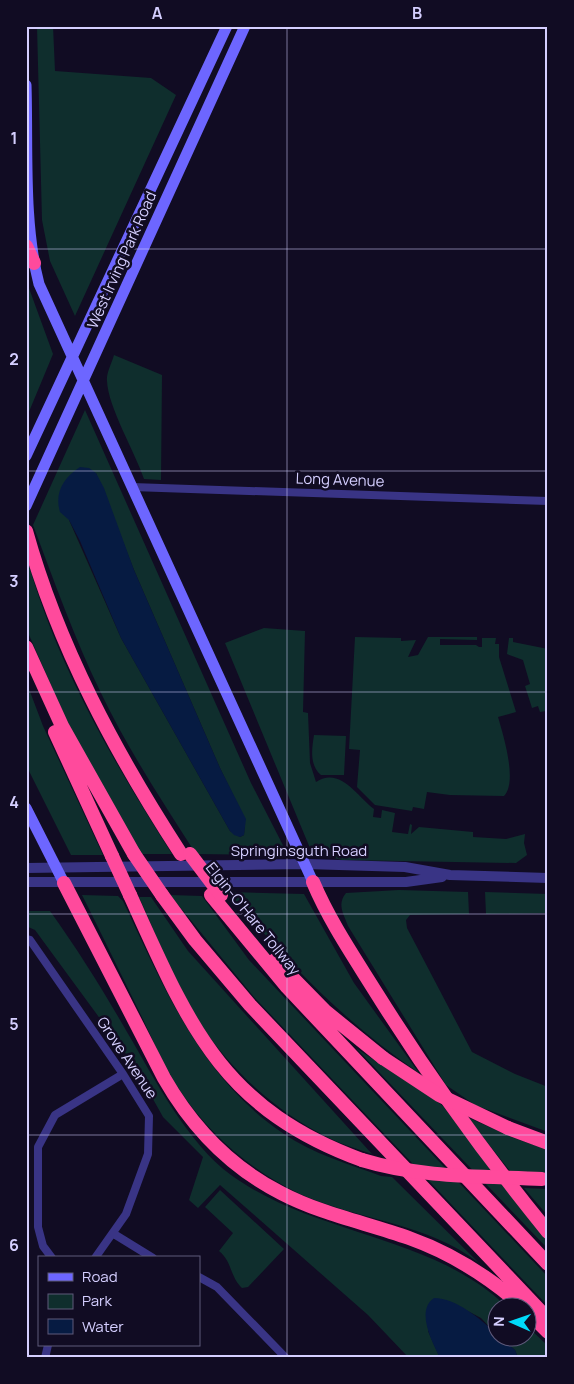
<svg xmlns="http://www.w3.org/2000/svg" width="574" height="1384" font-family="Manrope,sans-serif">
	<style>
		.green { fill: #0f2e2d; fill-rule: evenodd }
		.water { fill: #061b42 }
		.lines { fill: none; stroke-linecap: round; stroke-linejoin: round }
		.minor { stroke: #393485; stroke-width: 8 }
		.tertiary { stroke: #393485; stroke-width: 10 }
		.secondary { stroke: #6d66ff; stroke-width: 11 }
		.motorway { stroke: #ff4a9c; stroke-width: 14 }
		.motorway-bridge { stroke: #ff4a9c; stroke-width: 14 }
		.grid { fill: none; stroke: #d5cfff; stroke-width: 1; stroke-opacity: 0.55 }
		.labels { text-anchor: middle; stroke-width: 5; stroke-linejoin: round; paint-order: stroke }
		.street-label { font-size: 15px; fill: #d5cfff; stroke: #110c23 }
		.neatline { fill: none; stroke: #d5cfff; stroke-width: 2 }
		.grid-label { font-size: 16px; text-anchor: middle; font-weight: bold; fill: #d5cfff }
	</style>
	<rect width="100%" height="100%" fill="#110c23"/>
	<path class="green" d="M 37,26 L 53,26 L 55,71 L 151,78 L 176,95 L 75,316 L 50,261 L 42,220 Z
		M 26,280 L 53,354 L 26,419 Z
		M 114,355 L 162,375 L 161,480 L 144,479 C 135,452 108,407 107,381 C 106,373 112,363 114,355 Z
		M 85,410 L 251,783 L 288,855 L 196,854 C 162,801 127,748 100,691 C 74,637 54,581 33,525 ZM 96,473 L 134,570 L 220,768 L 245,819 L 244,835 L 240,837 L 230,831 L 121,638 L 69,520 Z
		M 26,555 C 56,664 112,760 172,854 L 142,854 L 72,733 L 26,628 Z
		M 264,628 L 305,631 L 303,712 L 308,713 L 310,763 L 316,782 C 340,766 357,796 374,809 L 373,817 L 381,818 L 382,810 L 395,813 L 392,832 L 408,834 L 410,824 L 412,825 L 411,834 L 419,827 L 473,832 L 473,837 L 506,839 L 525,834 L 524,843 L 527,855 L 516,863 L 342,860 L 312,853 L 225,643 Z
		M 355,637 L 401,638 L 401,641 L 416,640 L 408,657 L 418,655 L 428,637 L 477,637 L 477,640 L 440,639 L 440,645 L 476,645 L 479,647 L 482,647 L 482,638 L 496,638 L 495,644 L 499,644 L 499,657 L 516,712 L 498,717 C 503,734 518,782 504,796 L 450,795 L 427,792 L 424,809 L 413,807 L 412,811 L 375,805 L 357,787 L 360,750 L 349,749 Z
		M 509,638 L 513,638 L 513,642 L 548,649 L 548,715 L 546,711 L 540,712 L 538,706 L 532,708 L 525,686 L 530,684 L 523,660 L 507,654 Z
		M 26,681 L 43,726 L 103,855 L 71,855 L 26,765 Z
		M 314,735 L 346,736 L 344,775 L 321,775 C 309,765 312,748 314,735 Z
		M 399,890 L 468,892 L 469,914 L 410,915 L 406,920 L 407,928 L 472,1052 L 515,1074 L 548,1087 L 548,1132 L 475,1105 L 446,1085 L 348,926 C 343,913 337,904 346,893 Z
		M 228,892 L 304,894 L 354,983 L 419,1073 C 343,1021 287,962 228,892 Z
		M 485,892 L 548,894 L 548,913 L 486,914 Z
		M 82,895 L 118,896 L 123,901 C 164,988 201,1078 284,1134 C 313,1154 349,1164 381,1176 L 392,1177 L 479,1263 C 428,1223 358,1220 300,1194 C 253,1172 210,1135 181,1092 C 163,1066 151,1035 137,1007 C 119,970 101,933 82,895 Z
		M 170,895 L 202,896 L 249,960 L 548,1277 L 548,1306 L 254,997 Z
		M 139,897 L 151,897 L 188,951 L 372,1154 C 358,1149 343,1145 329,1138 C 277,1112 232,1072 200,1023 C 174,985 158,938 139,897 Z
		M 26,911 L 50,911 C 78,950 103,990 127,1032 C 154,1078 188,1144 231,1175 C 315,1236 430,1234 506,1306 L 496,1306 L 496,1334 L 481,1318 L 462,1308 L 428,1331 L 440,1358 L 409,1358 L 368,1315 L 220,1185 L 198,1208 L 189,1200 L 203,1157 L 163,1117 L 134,1065 L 35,930 L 26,926 Z
		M 356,1048 L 442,1105 L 548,1241 L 548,1249 Z
		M 467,1117 L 514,1138 L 548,1150 L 548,1173 L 510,1171 Z
		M 524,1188 L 548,1189 L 548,1216 Z
		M 220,1190 L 284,1249 L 248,1287 L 242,1288 C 230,1277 232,1261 219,1251 L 233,1233 L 205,1207 Z
		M 527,1326 L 548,1346 L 548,1358 L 518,1358 L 515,1350 L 499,1337 L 526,1336 Z"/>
	<path class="water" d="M 80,467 L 89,468 L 96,473 L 104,488 L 134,570 L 220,768 L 246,819 L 244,835 L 240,837 L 234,835 L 230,831 L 121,638 L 80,541 L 69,520 L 60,512 C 54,493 64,477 80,467 Z
		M 434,1298 C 456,1298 481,1319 496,1334 L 496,1336 L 499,1337 L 515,1350 L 518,1358 L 440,1358 C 433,1343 415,1311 434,1298 Z"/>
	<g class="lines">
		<path class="minor" d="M 132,487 L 548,501
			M 26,939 L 30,940 L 123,1074 L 149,1116 L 148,1154 L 126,1214 L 95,1258
			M 114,1234 L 153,1258
			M 52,1258 L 43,1246 L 38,1227 L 38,1147 L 55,1115 L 123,1074
			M 199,1277 L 217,1287 L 286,1358
			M 45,1358 L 48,1345"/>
		<path class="tertiary" d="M 26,868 L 306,864 L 405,867 L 450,875 L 548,878
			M 26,882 L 406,882 L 442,877"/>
		<path class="secondary" d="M 26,85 C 28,148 23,223 39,284 L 313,882
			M 26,456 L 227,26
			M 26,506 L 245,26
			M 26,808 L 64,883"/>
		<path class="motorway" d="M 26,246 L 34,263
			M 26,531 C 58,646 116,754 181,854
			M 26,647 L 62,726 L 134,854
			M 55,732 L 112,856
			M 313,882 C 330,922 354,957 377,994 C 429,1077 486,1156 548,1232
			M 64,883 L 164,1078 C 192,1127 230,1167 281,1193 C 321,1214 367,1223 409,1238 C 451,1253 489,1277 522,1306
			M 130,895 C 188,1023 220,1108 362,1160
			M 162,895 L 195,940 L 250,1005 L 548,1319
			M 211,895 L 287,987 L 548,1264
			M 275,960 L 325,1011 L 383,1058
			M 508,1128 L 548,1143
			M 531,1315 L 548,1332"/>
		<path class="motorway-bridge" d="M 134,854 L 162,895
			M 190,854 L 221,895
			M 112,856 L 130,895
			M 383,1058 L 439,1095 L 508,1128
			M 362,1160 C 421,1178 482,1176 542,1179"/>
	</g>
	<path class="grid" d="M 287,26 L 287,1358M 26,249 L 548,249M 26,471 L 548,471M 26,692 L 548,692M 26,914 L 548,914M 26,1135 L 548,1135"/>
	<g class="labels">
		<g class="street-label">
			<text transform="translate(122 260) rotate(-66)" y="5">West Irving Park Road</text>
			<text transform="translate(340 480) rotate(2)" y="5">Long Avenue</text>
			<text x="299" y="856">Springinsguth Road</text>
			<text transform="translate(253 919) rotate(51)" y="5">Elgin-O'Hare Tollway</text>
			<text transform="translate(127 1058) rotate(56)" y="5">Grove Avenue</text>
		</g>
	</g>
	<rect width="574" height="1384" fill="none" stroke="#110c23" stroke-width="55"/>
	<rect x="38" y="1256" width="162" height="90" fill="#110c23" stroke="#5f5a7b"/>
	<rect x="48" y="1273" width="25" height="8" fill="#6d66ff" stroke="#5f5a7b"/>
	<text x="82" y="1282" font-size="15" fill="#d5cfff">Road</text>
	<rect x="48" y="1294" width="25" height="15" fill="#0f2e2d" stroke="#5f5a7b"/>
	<text x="82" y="1306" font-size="15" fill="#d5cfff">Park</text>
	<rect x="48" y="1319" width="25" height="15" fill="#061b42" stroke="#5f5a7b"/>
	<text x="82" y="1332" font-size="15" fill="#d5cfff">Water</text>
	<g transform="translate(512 1322) rotate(272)"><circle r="24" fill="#110c23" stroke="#5f5a7b"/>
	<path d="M0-4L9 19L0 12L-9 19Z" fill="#00dafa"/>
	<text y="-8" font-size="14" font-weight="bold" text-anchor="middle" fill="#d5cfff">N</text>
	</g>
	<rect x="28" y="28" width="518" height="1328" class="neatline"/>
	<g class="grid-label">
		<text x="157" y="19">A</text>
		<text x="417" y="19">B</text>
		<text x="14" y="144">1</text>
		<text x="14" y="365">2</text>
		<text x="14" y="587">3</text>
		<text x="14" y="808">4</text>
		<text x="14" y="1030">5</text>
		<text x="14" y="1251">6</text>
	</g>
</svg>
